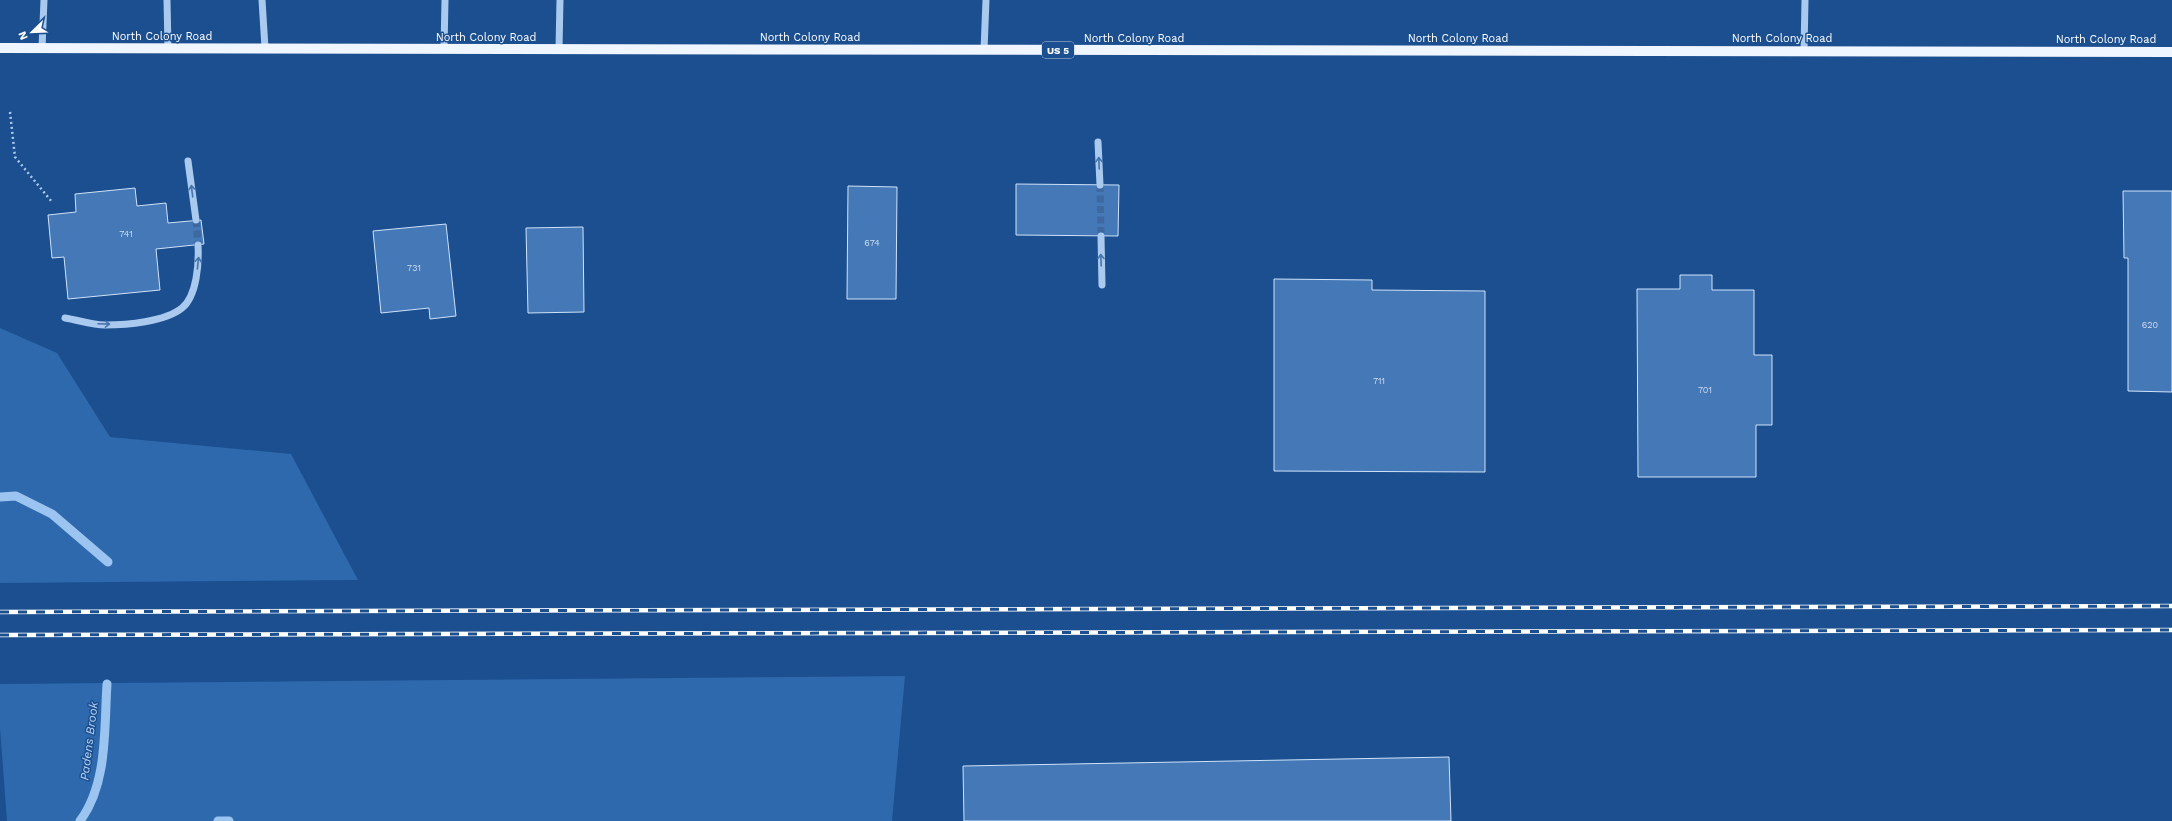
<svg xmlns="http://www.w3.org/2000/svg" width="2172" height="821" font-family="'Work Sans',sans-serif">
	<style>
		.green { fill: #2e69ad }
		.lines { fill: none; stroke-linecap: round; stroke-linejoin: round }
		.stream { stroke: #9cc4f0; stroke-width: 9 }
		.building { fill: #4478b7; stroke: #cfe3fa }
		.minor-tunnel { stroke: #3d69a0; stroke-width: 7; stroke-dasharray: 7 3.5; stroke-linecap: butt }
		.path { stroke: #a9c9ee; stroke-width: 2.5; stroke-dasharray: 2 3; stroke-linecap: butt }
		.minor { stroke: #a9c9ee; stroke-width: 7 }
		.major { stroke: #f0f6ff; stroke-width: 10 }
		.rail-casing { stroke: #fff; stroke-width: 4.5 }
		.rail { stroke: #1b4f8f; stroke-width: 3; stroke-dasharray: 9; stroke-linecap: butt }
		.oneway { stroke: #4674ac }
		.labels { text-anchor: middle; stroke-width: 3; stroke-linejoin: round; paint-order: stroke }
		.number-label { font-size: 9px; fill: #d0dded }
		.shield { fill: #1b4f8f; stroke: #bbcadd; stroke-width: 1 }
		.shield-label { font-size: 10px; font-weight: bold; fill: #fff }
		.street-label { font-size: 11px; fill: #fff; stroke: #1b4f8f }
		.water-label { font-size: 12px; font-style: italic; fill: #b5d3f5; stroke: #1b4f8f }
	</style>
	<rect width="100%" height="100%" fill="#1b4f8f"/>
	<path class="green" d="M 0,328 L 57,353 L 110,437 L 291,454 L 358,580 L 0,583 Z
		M 905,676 L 892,821 L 7,821 L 0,728 L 0,684 Z"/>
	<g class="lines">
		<path class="stream" d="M 0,497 L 16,496 L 52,514 L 108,562
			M 80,821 C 108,783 104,729 107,684
			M 218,821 L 229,821"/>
	</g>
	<path class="building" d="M 1016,184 L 1119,185 L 1118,236 L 1016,235 Z
		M 848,186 L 897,187 L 896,299 L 847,299 Z
		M 135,188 L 137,206 L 166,203 L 168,223 L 201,220 L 204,244 L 156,249 L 160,290 L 68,299 L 64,257 L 52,258 L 48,215 L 76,212 L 75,194 Z
		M 2123,191 L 2172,191 L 2172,392 L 2128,391 L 2128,258 L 2124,258 Z
		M 446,224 L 456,316 L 430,319 L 429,308 L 381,313 L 373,231 Z
		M 583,227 L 584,312 L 528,313 L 526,228 Z
		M 1680,275 L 1712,275 L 1712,290 L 1754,290 L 1754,355 L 1772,355 L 1772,425 L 1756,425 L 1756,477 L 1638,477 L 1637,289 L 1680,289 Z
		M 1274,279 L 1372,280 L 1372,290 L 1485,291 L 1485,472 L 1274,471 Z
		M 1449,757 L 1451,821 L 964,821 L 963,766 Z"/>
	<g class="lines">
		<path class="minor-tunnel" d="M 1100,185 L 1101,236
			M 196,220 L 198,245"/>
		<path class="path" d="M 10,112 L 15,157 L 52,202"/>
		<path class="minor" d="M 167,0 L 168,48
			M 262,0 L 265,48
			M 42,48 L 44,0
			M 444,49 L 445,0
			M 559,49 L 560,0
			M 984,50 L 986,0
			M 1804,51 L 1805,0
			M 1098,142 L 1100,185
			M 188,161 L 196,220
			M 1101,236 L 1102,285
			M 65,318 C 78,320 92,325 105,325 C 126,325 165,322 182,308 C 197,296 199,263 198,245"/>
		<path class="major" d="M 0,48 L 2172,52"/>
		<defs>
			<path id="rail" d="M 0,612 L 2172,606
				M 0,635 L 2172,630"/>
		</defs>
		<use href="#rail" class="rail-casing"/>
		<use href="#rail" class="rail"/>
	</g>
	<defs><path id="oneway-shaft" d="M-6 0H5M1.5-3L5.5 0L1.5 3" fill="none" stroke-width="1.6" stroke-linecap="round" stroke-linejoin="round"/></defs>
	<g class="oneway">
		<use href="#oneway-shaft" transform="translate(1099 163) rotate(-92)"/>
		<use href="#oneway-shaft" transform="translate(192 191) rotate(-97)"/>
		<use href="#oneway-shaft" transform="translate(1101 260) rotate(-92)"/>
		<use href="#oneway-shaft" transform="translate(198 263) rotate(-84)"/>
		<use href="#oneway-shaft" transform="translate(104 324) rotate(2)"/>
	</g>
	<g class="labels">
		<g class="number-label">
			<text x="126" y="237">741</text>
			<text x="872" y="246">674</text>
			<text x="414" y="271">731</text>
			<text x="2150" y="328">620</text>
			<text x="1379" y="384">711</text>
			<text x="1705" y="393">701</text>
		</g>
		<rect class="shield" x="1042" y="42" width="32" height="16" rx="3"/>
		<g class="shield-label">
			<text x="1058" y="54">US 5</text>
		</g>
		<g class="street-label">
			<text x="162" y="40">North Colony Road</text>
			<text x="486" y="41">North Colony Road</text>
			<text x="810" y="41">North Colony Road</text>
			<text x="1134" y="42">North Colony Road</text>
			<text x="1458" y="42">North Colony Road</text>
			<text x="1782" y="42">North Colony Road</text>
			<text x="2106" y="43">North Colony Road</text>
		</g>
		<g class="water-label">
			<text transform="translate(89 741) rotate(-83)" y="4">Padens Brook</text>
		</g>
	</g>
	<g transform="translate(32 32) rotate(247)" stroke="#1b4f8f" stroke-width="3" paint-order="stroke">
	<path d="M0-3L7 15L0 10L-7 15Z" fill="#ffffff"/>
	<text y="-6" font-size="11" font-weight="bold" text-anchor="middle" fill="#ffffff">N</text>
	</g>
</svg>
